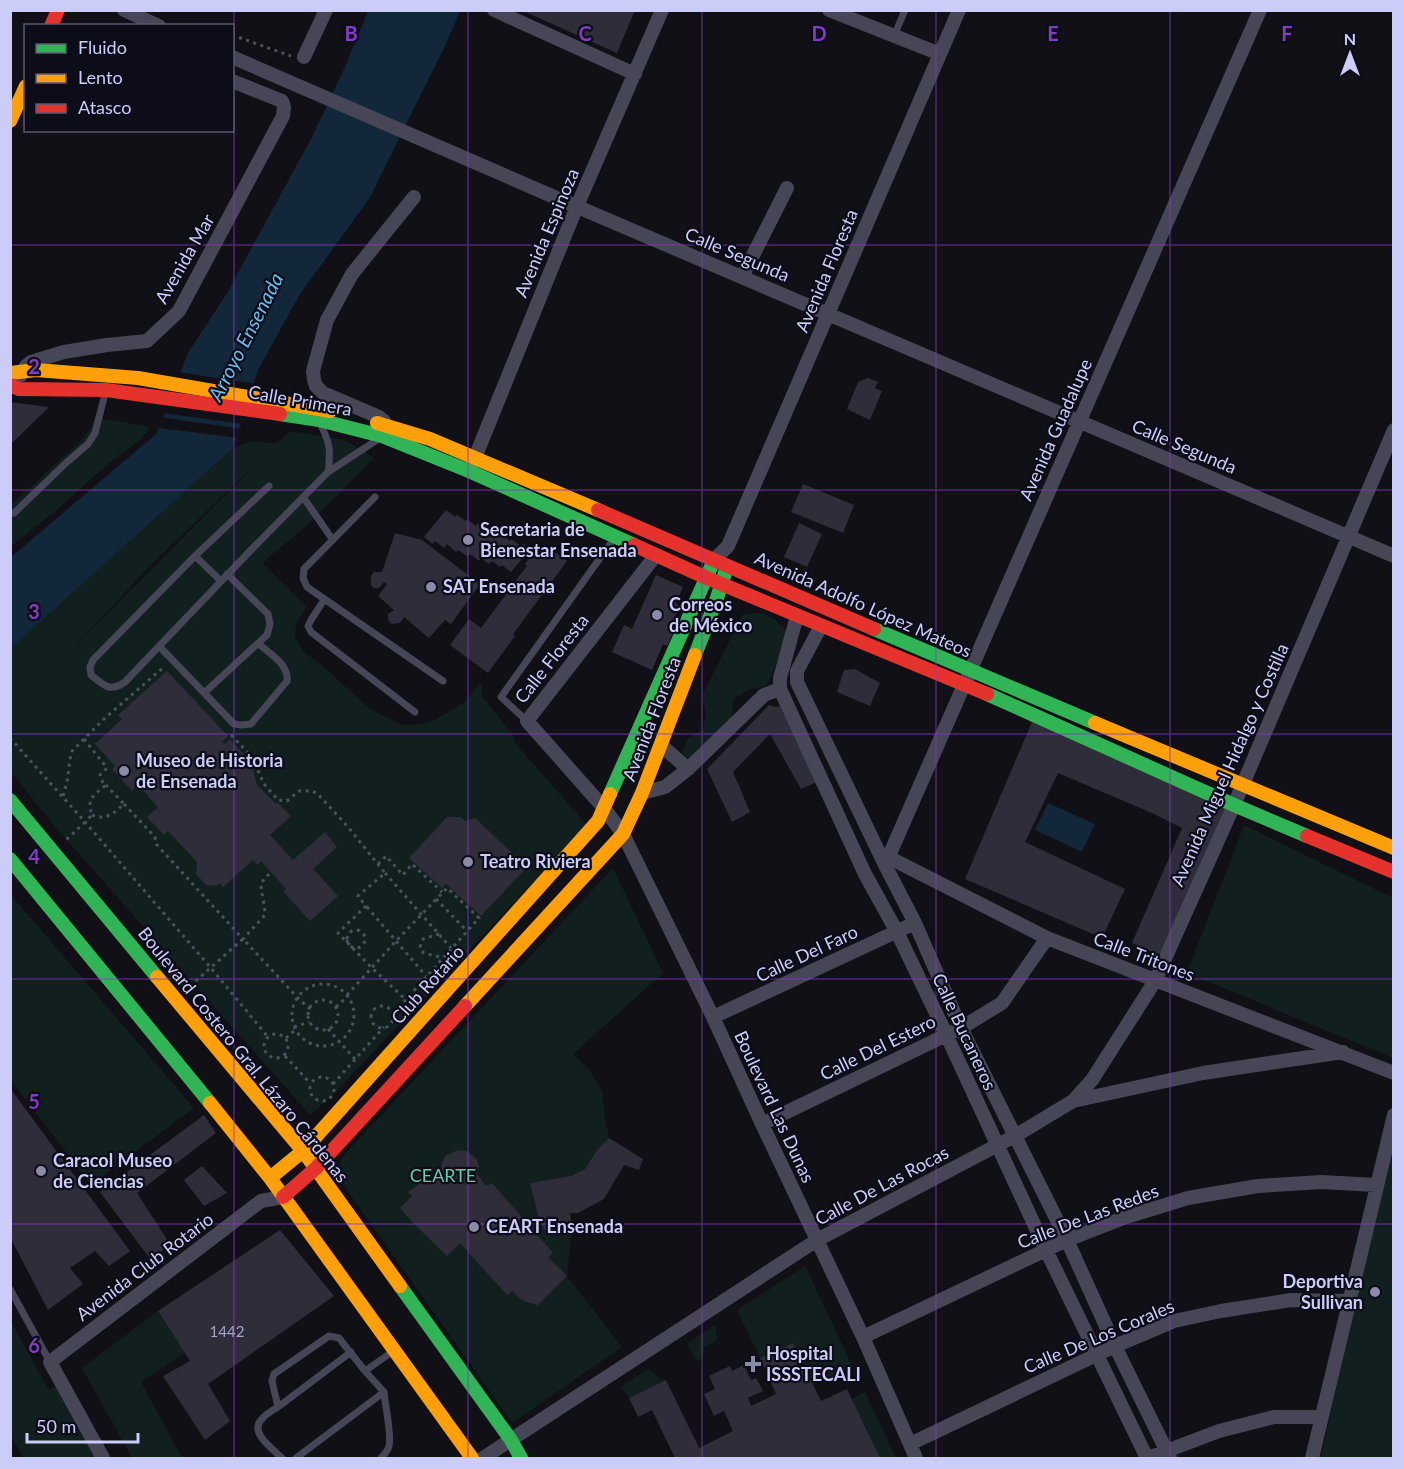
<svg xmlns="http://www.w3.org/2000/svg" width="1404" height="1469" font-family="Lato,sans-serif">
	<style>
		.green { fill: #11201f; fill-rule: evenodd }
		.water { fill: #122739 }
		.pier { fill: #101016 }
		.building { fill: #2e2d39 }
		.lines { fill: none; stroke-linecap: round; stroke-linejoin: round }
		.path { stroke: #47545c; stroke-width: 3; stroke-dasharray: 3 4.5; stroke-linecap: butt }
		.lane { stroke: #464656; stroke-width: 7 }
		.street { stroke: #464656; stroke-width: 14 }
		.fast { stroke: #30b455; stroke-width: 14 }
		.slow { stroke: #ff9f0a; stroke-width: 14 }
		.jam { stroke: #e5322d; stroke-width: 14 }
		.grid { fill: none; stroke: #833cc5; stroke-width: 1.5; stroke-opacity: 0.55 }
		.poi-dot { fill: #8a8aa9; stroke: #0d0d19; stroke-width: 2 }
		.labels { text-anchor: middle; stroke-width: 4.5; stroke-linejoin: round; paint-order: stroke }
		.number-label { font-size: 15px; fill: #a4a4c8 }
		.street-label { font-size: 18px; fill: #ccccf8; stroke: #0d0d19 }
		.poi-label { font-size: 18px; font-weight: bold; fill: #ccccf8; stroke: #0d0d19; text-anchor: start }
		.park-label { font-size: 18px; fill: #62cea6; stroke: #0d0d19 }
		.water-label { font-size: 20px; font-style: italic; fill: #67beeb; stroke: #0d0d19 }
		.grid-label { font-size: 20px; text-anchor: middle; font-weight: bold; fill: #833cc5; stroke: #0d0d19; stroke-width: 4.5; stroke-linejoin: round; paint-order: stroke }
	</style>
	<rect width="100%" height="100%" fill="#101016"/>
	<path class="green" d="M 95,417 L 150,427 L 142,438 L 108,464 L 52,514 L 11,546 L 11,505 L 82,440 L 92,426 Z
		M 290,431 L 339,439 L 348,442 L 374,458 L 312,521 L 262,563 L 307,607 L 296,623 L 295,637 L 304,652 L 323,666 L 369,708 L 385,717 L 403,725 L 419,724 L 433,721 L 465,702 L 480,683 L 483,687 L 481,695 L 513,735 L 515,743 L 587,825 L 332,1096 L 310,1115 L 50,821 L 11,772 L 10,648 L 233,448 L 252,441 L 276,444 ZM 246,473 L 247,473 L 71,650 L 148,568 Z
		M 762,613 L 775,620 L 789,633 L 767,685 L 748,690 L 734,699 L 731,719 L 690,760 L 682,754 L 687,739 L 703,729 L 706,713 L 702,696 L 743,614 Z
		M 1244,825 L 1393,898 L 1393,1058 L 1187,973 Z
		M 613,868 L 663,973 L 573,1054 L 589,1069 L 602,1091 L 605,1119 L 609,1138 L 597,1150 L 585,1169 L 571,1176 L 530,1183 L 539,1219 L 545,1231 L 572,1226 L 567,1276 L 622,1347 L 512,1423 L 335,1173 L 344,1155 Z
		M 10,894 L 194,1108 L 91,1185 L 11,1080 Z
		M 1393,1125 L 1393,1458 L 1321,1458 Z
		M 805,1266 L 853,1367 L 813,1385 L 793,1343 L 760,1358 L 737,1310 Z
		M 158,1311 L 185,1353 L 141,1382 L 182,1458 L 132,1458 L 82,1368 Z
		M 10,1320 L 49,1390 L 63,1383 L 110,1458 L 24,1458 L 11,1436 Z
		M 716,1324 L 717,1341 L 704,1347 L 702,1358 L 697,1361 L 687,1344 Z
		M 648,1369 L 659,1378 L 666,1380 L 629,1398 L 621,1387 Z
		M 865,1392 L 896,1458 L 880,1458 L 852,1399 Z"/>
	<path class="water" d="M 368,11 L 460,11 L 445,46 L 369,199 L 300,294 L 258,370 L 233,448 L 11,648 L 10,557 L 156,434 L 188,353 L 227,293 L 312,137 L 344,69 Z
		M 1048,803 L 1095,824 L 1082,852 L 1035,830 Z"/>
	<path class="pier" d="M 178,372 L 257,384 L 244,424 L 162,413 Z
		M 160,417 L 242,429 L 239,438 L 159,428 L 156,434 L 11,557 L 10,553 L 154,432 Z"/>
	<path class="building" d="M 521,10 L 635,10 L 617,53 Z
		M 868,378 L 878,382 L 875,388 L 882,391 L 870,420 L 847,409 L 858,382 Z
		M 10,402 L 49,407 L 10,445 Z
		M 803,484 L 854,505 L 843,533 L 791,512 Z
		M 446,510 L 455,517 L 457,515 L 466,521 L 467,519 L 476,526 L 478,523 L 488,531 L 490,529 L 500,537 L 501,534 L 510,541 L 511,539 L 521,546 L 523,544 L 530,549 L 511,572 L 502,565 L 500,567 L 492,561 L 489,564 L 481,558 L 479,561 L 470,554 L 468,557 L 458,550 L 456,552 L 447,544 L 444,548 L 435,541 L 433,544 L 424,537 Z
		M 799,523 L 822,534 L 807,567 L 784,557 Z
		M 395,533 L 422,540 L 480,584 L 451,624 L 445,620 L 429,638 L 404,617 L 400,623 L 391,624 L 388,619 L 388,614 L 394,610 L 378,596 L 387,584 L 384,582 L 379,588 L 374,588 L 371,585 L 371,576 L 374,572 L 382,572 Z
		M 544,544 L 567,561 L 513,634 L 515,636 L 488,673 L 450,645 L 469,619 L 481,628 L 527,566 L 525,564 L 537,548 L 540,550 Z
		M 656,575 L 683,587 L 676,604 L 680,606 L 669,629 L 674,631 L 667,646 L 663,644 L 652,670 L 612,652 L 624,625 L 632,629 Z
		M 855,669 L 880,683 L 870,706 L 837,692 L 844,670 Z
		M 167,671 L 228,736 L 222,742 L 225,744 L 230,739 L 251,762 L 257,785 L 275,803 L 278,803 L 291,816 L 270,835 L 293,860 L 325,832 L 337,847 L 313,869 L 338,896 L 310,921 L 283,891 L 286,889 L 261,861 L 257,865 L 253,860 L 223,887 L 220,883 L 216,886 L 206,885 L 196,874 L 197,862 L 168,831 L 164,835 L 147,817 L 158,807 L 138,785 L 132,791 L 112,769 L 115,766 L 95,744 L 122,719 L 118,715 Z
		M 769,705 L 775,707 L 780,706 L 817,782 L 801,789 L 770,734 L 733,772 L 750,812 L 732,822 L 707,769 Z
		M 1032,722 L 1232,805 L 1164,957 L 1132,943 L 1182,828 L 1152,813 L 1058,773 L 1025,842 L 1125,889 L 1102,938 L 965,879 Z
		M 448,816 L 450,817 L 460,817 L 465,821 L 475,818 L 527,867 L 481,916 L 446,884 L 442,888 L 409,858 Z
		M 10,1088 L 130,1251 L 109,1266 L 95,1251 L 70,1268 L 83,1284 L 48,1310 L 10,1237 Z
		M 204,1115 L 216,1133 L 137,1193 L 170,1244 L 151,1260 L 100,1192 Z
		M 609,1138 L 643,1159 L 639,1170 L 624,1165 L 604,1199 L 578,1213 L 570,1213 L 572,1226 L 545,1231 L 539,1219 L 530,1183 L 571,1176 L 585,1169 L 597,1150 Z
		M 458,1150 L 466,1151 L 472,1155 L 477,1160 L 479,1166 L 477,1174 L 486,1186 L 492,1183 L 553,1253 L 548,1257 L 567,1276 L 538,1305 L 527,1302 L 519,1298 L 513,1291 L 507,1295 L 460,1243 L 447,1256 L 413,1223 L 400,1208 L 412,1196 L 408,1192 L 427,1178 L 430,1180 L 441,1172 L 442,1163 L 445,1156 Z
		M 202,1166 L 227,1193 L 204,1206 L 184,1180 Z
		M 280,1230 L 334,1296 L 208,1384 L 230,1421 L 205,1440 L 163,1376 L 190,1361 L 158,1311 Z
		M 793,1343 L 821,1401 L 847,1389 L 880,1458 L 675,1458 L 652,1410 L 638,1417 L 629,1398 L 666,1380 L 699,1448 L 733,1431 L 724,1411 L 714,1416 L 704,1394 L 715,1389 L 709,1376 L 730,1366 L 732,1371 L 744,1365 L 751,1380 L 756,1378 L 763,1391 L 748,1398 L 751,1406 L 776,1394 L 760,1358 Z"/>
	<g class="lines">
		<path class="path" d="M 232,35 L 291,56
			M 231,735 L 252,757 L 264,784 L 278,800 L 287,801 L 299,791 L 311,791 L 317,793 L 348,827 L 385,873 L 358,896 L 366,906 L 338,933 L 372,968 L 406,1000
			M 10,738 L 85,822 L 66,840
			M 84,739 L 107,768 L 100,775 L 101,780 L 106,785 C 94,795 86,799 92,815 L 85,822 L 211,968 L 268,1037
			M 63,796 L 67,782 L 71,752 L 105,718 L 165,666
			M 124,804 L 155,837 L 155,840 L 157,845 L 243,939 L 265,915 C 265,904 261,894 261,883 L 270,873
			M 92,815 C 106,821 114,813 124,804 L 106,785
			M 378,864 L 386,856 L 403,875 L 412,864 L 442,892
			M 385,873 L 451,948
			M 436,899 L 466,930
			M 367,907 L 426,976
			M347 939a9 9 0 1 1 18 0a9 9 0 1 1-18 0Z
			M 439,934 L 423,939 C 413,957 433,953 441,958
			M292 1015a31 31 0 1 1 62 0a31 31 0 1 1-62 0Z
			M 190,986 L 243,939 L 297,997 L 310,1009
			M 347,995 L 396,941 L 447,888 L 479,918 L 392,1015
			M308 1015a15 15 0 1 1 30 0a15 15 0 1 1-30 0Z
			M371 1017a11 11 0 1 1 22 0a11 11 0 1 1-22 0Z
			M 336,1007 L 348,996
			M 294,1027 L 309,1022
			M 328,1029 L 355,1059
			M264 1046a12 12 0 1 1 24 0a12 12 0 1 1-24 0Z
			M 286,1038 L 295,1030
			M 285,1056 L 310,1083
			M310 1089a12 12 0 1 1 24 0a12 12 0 1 1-24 0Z
			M 333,1084 L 384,1027"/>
		<path class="lane" d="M 894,36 L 905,10
			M 320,423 C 330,443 331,450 328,472
			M 269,486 L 195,556 L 93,660 L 90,667 L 91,675 C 104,685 109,693 125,682 L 249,552 L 328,472 L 380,438
			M 303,497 L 333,540
			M 375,497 L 304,569 L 303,578 L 307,587 L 443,681
			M 14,513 L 67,462 L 88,444 L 95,433 L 106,390
			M 195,556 L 221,581
			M 324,600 L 311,620 L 308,626 L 311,632 L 415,712
			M 159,646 L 234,724 L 241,725 L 251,724 L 287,681 C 289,664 270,654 259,644
			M 204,693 L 267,635 L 270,624 L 268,614 L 227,574
			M 527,721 L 501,697 L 615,537
			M 10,1289 L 50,1362
			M 365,1371 L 384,1392
			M 278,1407 L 351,1352
			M 282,1458 C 273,1449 248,1432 262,1419 C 266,1414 273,1410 278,1407 L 272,1381 L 274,1374 L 329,1336 L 339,1338 L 365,1371 L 392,1352
			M 296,1458 L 384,1392 C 385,1405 392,1435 389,1446 C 388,1451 384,1455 381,1458"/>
		<path class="street" d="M 124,10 L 159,26
			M 494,10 L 635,74
			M 829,10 L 940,54
			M 232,57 L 559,199 L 1394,556
			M 304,57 L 326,10
			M 742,277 L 787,188
			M 21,375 L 26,366 L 31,362 L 64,352 L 107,345 L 147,341 L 179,311 L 283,116 L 284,107 L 282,101 L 232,81
			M 386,426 L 384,421 L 379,417 L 323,393 L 316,386 L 314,380 L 313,371 L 327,320 L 352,274 L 414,197
			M 472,465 L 577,206 L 662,10
			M 656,555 L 527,721 L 604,808 L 623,834 L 713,1017 L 762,1124 L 863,1337 L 916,1458
			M 714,560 L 728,546 L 959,10
			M 797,616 L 780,678 L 780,689 L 865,874 L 897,932 L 946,1034 L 1046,1250 L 1147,1458
			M 821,626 L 797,671 L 797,682 L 885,865 L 915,923 L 961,1028 L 1067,1240 L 1115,1346 L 1170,1458
			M 661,745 L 688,769
			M 642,793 L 665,787 L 688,769 L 764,695 L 780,689
			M 888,857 L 1047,938 L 1394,1073
			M 885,865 L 1260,10
			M 713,1017 L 915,923
			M 1073,1101 L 1092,1080 L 1155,981 L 1234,805 L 1394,430
			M 762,1124 L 961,1028 L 1002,1003 L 1047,938
			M 863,1337 L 1067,1240 L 1126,1217 L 1188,1198 L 1258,1186 L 1321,1182 L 1377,1185
			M 910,1444 L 1115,1346 L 1174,1321 L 1221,1311 L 1291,1300 L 1350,1301
			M 103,1458 L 50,1362 L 261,1201 L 283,1197
			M 483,1458 L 817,1240 L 1015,1136 L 1073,1101 L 1203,1073 L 1343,1052
			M 1148,1458 L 1219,1431 L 1274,1417 L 1322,1417
			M 1312,1458 L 1394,1115"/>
		<path class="fast" d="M 280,414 L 319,420 L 382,436 L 469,471 L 634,545
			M 874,629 L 1095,723
			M 695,655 L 716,601 L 725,573
			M 987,694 L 1234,805 L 1307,836
			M 610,794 L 711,567
			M 10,800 L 157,977
			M 10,859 L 210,1103
			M 400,1286 L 511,1440 L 521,1458"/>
		<path class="slow" d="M 10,121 L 26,86
			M 10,373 L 36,370 L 138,378 L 330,411
			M 377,423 L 430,439 L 598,510
			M 1095,723 L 1394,848
			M 157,977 L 303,1151 L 400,1286
			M 465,1006 L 623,834 L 642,793 L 695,655
			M 210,1103 L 270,1178 L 472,1458
			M 270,1178 L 303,1151 L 598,821 L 610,794"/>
		<path class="jam" d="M 51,26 L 58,10
			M 10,385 L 19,389 L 106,390 L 280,414
			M 598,510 L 874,629
			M 634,545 L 707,578 L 987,694
			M 1307,836 L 1394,872
			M 283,1197 L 316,1168 L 465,1006"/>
	</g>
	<path class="grid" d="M 234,10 L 234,1458M 468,10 L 468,1458M 702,10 L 702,1458M 936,10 L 936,1458M 1170,10 L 1170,1458M 10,245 L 1394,245M 10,490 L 1394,490M 10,734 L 1394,734M 10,979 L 1394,979M 10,1224 L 1394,1224"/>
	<g class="poi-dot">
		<circle cx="468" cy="540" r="6"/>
		<circle cx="431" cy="587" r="6"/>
		<circle cx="657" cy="615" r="6"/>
		<circle cx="124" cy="771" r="6"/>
		<circle cx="468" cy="862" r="6"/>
		<circle cx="41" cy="1171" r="6"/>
		<circle cx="474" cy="1227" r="6"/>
		<circle cx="1375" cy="1292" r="6"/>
		<path d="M750 1355h6v6h6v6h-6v6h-6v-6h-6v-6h6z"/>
	</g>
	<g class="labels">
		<g class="number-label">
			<text x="227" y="1337">1442</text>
		</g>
		<g class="street-label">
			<text transform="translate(547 233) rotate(-67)" y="6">Avenida Espinoza</text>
			<text transform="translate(737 255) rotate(23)" y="6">Calle Segunda</text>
			<text transform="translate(185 259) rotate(-60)" y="6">Avenida Mar</text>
			<text transform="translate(827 271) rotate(-67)" y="6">Avenida Floresta</text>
			<text transform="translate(300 401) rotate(10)" y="6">Calle Primera</text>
			<text transform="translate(1056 430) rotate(-66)" y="6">Avenida Guadalupe</text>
			<text transform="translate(1184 447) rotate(23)" y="6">Calle Segunda</text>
			<text transform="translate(863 605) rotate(24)" y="6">Avenida Adolfo López Mateos</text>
			<text transform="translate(552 659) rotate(-52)" y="6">Calle Floresta</text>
			<text transform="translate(652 719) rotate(-69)" y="6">Avenida Floresta</text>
			<text transform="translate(1230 765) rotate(-66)" y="6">Avenida Miguel Hidalgo y Costilla</text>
			<text transform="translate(807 954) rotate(-25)" y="6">Calle Del Faro</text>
			<text transform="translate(1144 957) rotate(21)" y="6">Calle Tritones</text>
			<text transform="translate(428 985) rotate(-48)" y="6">Club Rotario</text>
			<text transform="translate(964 1032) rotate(65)" y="6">Calle Bucaneros</text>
			<text transform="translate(878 1048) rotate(-26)" y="6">Calle Del Estero</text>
			<text transform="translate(243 1055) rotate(51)" y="6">Boulevard Costero Gral. Lázaro Cárdenas</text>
			<text transform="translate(774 1107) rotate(65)" y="6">Boulevard Las Dunas</text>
			<text transform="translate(882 1186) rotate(-28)" y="6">Calle De Las Rocas</text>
			<text transform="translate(1088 1217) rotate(-21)" y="6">Calle De Las Redes</text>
			<text transform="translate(145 1267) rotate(-37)" y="6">Avenida Club Rotario</text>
			<text transform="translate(1099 1337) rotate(-23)" y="6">Calle De Los Corales</text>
		</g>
		<g class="poi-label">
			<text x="480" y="536">Secretaria de<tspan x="480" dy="21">Bienestar Ensenada</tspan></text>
			<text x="443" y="593">SAT Ensenada</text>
			<text x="669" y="611">Correos<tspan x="669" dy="21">de México</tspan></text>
			<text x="136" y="767">Museo de Historia<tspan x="136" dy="21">de Ensenada</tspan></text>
			<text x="480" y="868">Teatro Riviera</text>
			<text x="53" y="1167">Caracol Museo<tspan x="53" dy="21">de Ciencias</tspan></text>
			<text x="486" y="1233">CEART Ensenada</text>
			<text x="1363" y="1288" text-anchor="end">Deportiva<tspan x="1363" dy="21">Sullivan</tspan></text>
			<text x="766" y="1360">Hospital<tspan x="766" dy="21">ISSSTECALI</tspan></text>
		</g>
		<g class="park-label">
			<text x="443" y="1182">CEARTE</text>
		</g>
		<g class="water-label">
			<text transform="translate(246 337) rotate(-63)" y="7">Arroyo Ensenada</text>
		</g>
	</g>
	<g class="grid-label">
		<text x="351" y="41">B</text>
		<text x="585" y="41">C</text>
		<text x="819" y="41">D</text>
		<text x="1053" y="41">E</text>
		<text x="1287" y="41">F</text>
		<text x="34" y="374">2</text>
		<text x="34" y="619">3</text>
		<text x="34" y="864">4</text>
		<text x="34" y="1109">5</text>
		<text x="34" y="1353">6</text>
	</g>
	<rect width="1404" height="1469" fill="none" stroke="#ccccf8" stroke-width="24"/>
	<rect x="24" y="24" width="210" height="108" fill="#0d0d19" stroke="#595972" stroke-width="1.5"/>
	<rect x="36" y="44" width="30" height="9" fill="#30b455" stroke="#595972" stroke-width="1.5"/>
	<text x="78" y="54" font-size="18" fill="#ccccf8">Fluido</text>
	<rect x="36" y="74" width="30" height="9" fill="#ff9f0a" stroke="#595972" stroke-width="1.5"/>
	<text x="78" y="84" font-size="18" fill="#ccccf8">Lento</text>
	<rect x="36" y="104" width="30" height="9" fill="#e5322d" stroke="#595972" stroke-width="1.5"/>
	<text x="78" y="114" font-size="18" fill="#ccccf8">Atasco</text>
	<g transform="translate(1350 54)" stroke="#0d0d19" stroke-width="4.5" paint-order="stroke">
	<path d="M0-4.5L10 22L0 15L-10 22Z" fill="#ccccf8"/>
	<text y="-9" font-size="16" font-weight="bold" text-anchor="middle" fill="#ccccf8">N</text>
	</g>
	<path d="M27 1433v9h111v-9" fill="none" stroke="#ccccf8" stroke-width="3"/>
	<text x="36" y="1433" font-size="18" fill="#ccccf8" stroke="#0d0d19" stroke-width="4.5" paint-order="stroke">50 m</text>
</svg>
